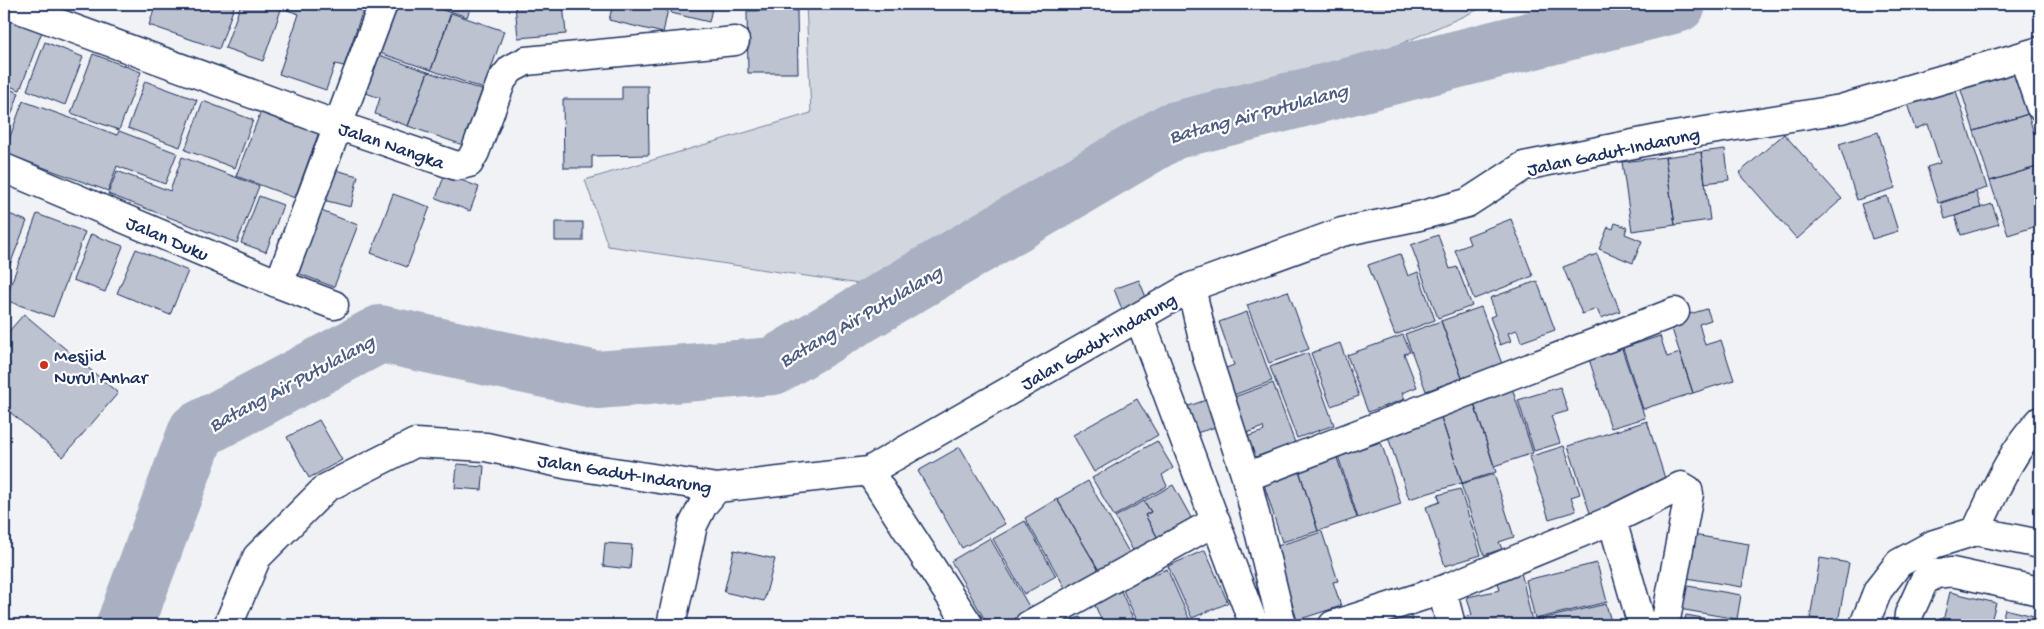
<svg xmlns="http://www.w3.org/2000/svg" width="2044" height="629" font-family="'Gochi Hand',sans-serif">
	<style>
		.green { fill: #d2d6df; stroke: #76829e }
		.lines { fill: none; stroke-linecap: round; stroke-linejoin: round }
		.river { stroke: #a8b0c2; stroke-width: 58 }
		.building { fill: #bcc2d0; stroke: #1b2f5e }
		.minor-casing { stroke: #1b2f5e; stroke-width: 31 }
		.minor { stroke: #fff; stroke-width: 28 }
		.poi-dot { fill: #c8321e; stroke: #fff; stroke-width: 2 }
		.labels { text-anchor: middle; stroke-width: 4.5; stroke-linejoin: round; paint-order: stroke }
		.street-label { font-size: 19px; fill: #1b2f5e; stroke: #fff }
		.poi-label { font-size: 19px; fill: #1b2f5e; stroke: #fff; text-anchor: start }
		.water-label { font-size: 20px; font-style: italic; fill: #4c5c81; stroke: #fff }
	</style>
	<rect width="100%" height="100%" fill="#f1f2f5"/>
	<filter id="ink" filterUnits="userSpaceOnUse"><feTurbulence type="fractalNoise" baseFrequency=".02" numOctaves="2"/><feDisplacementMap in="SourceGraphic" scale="10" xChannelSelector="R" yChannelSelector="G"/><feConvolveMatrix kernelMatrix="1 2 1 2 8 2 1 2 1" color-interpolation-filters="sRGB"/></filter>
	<g filter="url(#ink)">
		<path class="green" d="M 806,4 L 1491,4 L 859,284 L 608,246 L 585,180 L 811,113 Z"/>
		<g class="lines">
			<path class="river" d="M 125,625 L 197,431 L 380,334 L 597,380 L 773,366 L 1172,131 L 1677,4"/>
		</g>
		<path class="building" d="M 156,4 L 235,4 L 219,49 L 149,25 Z
			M 241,4 L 283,4 L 263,61 L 225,48 Z
			M 289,4 L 365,4 L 344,66 L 335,64 L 326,90 L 279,74 L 299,14 L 287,10 Z
			M 394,4 L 425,4 L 451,13 L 431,70 L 377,52 Z
			M 429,4 L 472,4 L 467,17 Z
			M 515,4 L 563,4 L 566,34 L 518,38 Z
			M 613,4 L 669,4 L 663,33 L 609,20 Z
			M 673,4 L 713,4 L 709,22 L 671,13 Z
			M 797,10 L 798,73 L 748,73 L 747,11 Z
			M 451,13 L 504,31 L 484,89 L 431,70 Z
			M 4,15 L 43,29 L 20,90 L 4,84 Z
			M 45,42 L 83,57 L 65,105 L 27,90 Z
			M 93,54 L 141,72 L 119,130 L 71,113 Z
			M 376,54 L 428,72 L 408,126 L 375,114 L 380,98 L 363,92 Z
			M 2013,67 L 2028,114 L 1974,131 L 1959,84 Z
			M 428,72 L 482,90 L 463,145 L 408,126 Z
			M 145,81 L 197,100 L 180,147 L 128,128 Z
			M 1954,85 L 1987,188 L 1938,203 L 1927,167 L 1940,163 L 1928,124 L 1915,129 L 1906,100 Z
			M 622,86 L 648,86 L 649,155 L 592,156 L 592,168 L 564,168 L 563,99 L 622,99 Z
			M 4,87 L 19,93 L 4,135 Z
			M 23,101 L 117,135 L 119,131 L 177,153 L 165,184 L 117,166 L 108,191 L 4,153 Z
			M 203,101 L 253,120 L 235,168 L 185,150 Z
			M 261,111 L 319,132 L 295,198 L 236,176 Z
			M 2028,114 L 2040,153 L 2040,166 L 1990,181 L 1974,131 Z
			M 1878,132 L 1895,188 L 1857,200 L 1839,144 Z
			M 1784,134 L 1842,199 L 1797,239 L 1739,173 Z
			M 1725,149 L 1729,180 L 1705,183 L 1701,152 Z
			M 1701,152 L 1710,220 L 1675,225 L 1665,157 Z
			M 182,157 L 259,186 L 237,243 L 108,194 L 117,171 L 170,191 Z
			M 1665,157 L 1675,225 L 1632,231 L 1622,162 Z
			M 2040,166 L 2040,225 L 2008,235 L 1990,181 Z
			M 331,169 L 358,176 L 351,207 L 323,200 Z
			M 445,174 L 479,187 L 470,211 L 436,198 Z
			M 1976,192 L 1981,208 L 1945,219 L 1941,203 Z
			M 393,194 L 430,207 L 407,267 L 371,253 Z
			M 259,196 L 283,205 L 266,252 L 241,243 Z
			M 1887,196 L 1898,231 L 1872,239 L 1861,204 Z
			M 1992,204 L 1999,224 L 1961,235 L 1955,216 Z
			M 316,209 L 358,225 L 334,287 L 292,271 Z
			M 4,212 L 27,221 L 4,280 Z
			M 37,214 L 85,232 L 53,317 L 5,300 Z
			M 1511,219 L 1533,276 L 1474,299 L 1455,250 L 1470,244 L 1467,236 Z
			M 555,222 L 583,222 L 583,241 L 555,241 Z
			M 1615,223 L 1627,227 L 1625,234 L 1642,241 L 1633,263 L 1599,249 L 1608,227 L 1613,229 Z
			M 91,234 L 123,246 L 105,292 L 73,280 Z
			M 1438,235 L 1450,269 L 1457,267 L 1472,306 L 1438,318 L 1411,245 Z
			M 136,249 L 188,271 L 170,315 L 117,293 Z
			M 1400,254 L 1408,276 L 1418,272 L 1435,320 L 1395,335 L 1368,265 Z
			M 1597,254 L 1620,311 L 1601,318 L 1597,309 L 1582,314 L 1563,267 Z
			M 1139,280 L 1150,307 L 1125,317 L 1114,289 Z
			M 1537,281 L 1555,330 L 1521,342 L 1517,330 L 1508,333 L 1511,341 L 1500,345 L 1490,317 L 1496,315 L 1490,298 Z
			M 1288,291 L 1309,349 L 1269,363 L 1247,305 Z
			M 1481,307 L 1502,364 L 1462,378 L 1441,321 Z
			M 1707,309 L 1711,320 L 1699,324 L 1705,345 L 1721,340 L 1734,380 L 1693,393 L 1669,320 Z
			M 1247,312 L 1272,381 L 1225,398 L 1216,372 L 1234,365 L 1219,322 Z
			M 24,314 L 118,393 L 63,457 L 4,407 L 4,337 Z
			M 1441,321 L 1462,378 L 1426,391 L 1405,334 Z
			M 1403,335 L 1410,352 L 1404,354 L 1417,387 L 1402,393 L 1405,399 L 1368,412 L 1347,355 Z
			M 1660,336 L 1667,357 L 1680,353 L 1693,393 L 1643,409 L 1623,348 Z
			M 1340,343 L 1359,396 L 1331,406 L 1311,353 Z
			M 1622,349 L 1645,418 L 1611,428 L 1589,359 Z
			M 1308,353 L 1334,425 L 1297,438 L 1270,367 Z
			M 1273,383 L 1295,443 L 1253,458 L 1246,437 L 1264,431 L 1263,427 L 1236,437 L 1223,401 Z
			M 1560,387 L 1568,411 L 1551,416 L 1560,443 L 1534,451 L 1518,400 Z
			M 1512,388 L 1533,453 L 1494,466 L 1473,400 Z
			M 1137,399 L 1158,435 L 1094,472 L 1073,435 Z
			M 1206,400 L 1216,427 L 1193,434 L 1183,408 Z
			M 1473,401 L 1496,472 L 1462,483 L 1439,411 Z
			M 1439,411 L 1462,483 L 1409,499 L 1385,428 Z
			M 319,420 L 342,460 L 309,478 L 287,437 Z
			M 1647,421 L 1668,488 L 1590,513 L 1568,446 Z
			M 1157,441 L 1173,468 L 1162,475 L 1167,486 L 1114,516 L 1092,478 Z
			M 1381,442 L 1401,504 L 1358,518 L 1338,456 Z
			M 1564,446 L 1580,494 L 1571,497 L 1576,511 L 1549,519 L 1529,457 Z
			M 960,447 L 1005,524 L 962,548 L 918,471 Z
			M 1336,455 L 1357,518 L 1318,531 L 1298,467 Z
			M 457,464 L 484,466 L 482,490 L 455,488 Z
			M 1298,467 L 1318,531 L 1282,542 L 1262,478 Z
			M 1494,474 L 1514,537 L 1499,542 L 1502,549 L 1484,555 L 1461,484 Z
			M 1088,481 L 1134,561 L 1104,579 L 1057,499 Z
			M 1173,485 L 1193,521 L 1159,540 L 1145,515 L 1151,512 L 1144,501 Z
			M 1460,489 L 1481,555 L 1445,566 L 1426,507 L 1440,502 L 1438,495 Z
			M 1057,499 L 1104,579 L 1071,598 L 1025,518 Z
			M 1144,501 L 1151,512 L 1145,515 L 1159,540 L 1135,554 L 1115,517 Z
			M 1025,521 L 1056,576 L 1024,594 L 993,539 Z
			M 1322,532 L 1338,581 L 1333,582 L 1341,606 L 1297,620 L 1274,547 Z
			M 1687,534 L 1749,544 L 1742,587 L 1680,577 Z
			M 990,538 L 1035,617 L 1019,625 L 988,625 L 951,561 Z
			M 605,543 L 632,545 L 630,569 L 603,566 Z
			M 734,550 L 775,559 L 764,601 L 724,592 Z
			M 1205,550 L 1228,603 L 1192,618 L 1168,566 Z
			M 1820,558 L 1849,563 L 1838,622 L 1810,618 Z
			M 1597,563 L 1607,602 L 1535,619 L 1526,580 Z
			M 1167,569 L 1192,625 L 1139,625 L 1122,588 Z
			M 1521,572 L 1532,621 L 1513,625 L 1465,625 L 1463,617 L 1472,615 L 1467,597 L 1500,590 L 1497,578 Z
			M 1682,585 L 1741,595 L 1737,619 L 1679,609 Z
			M 1121,591 L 1136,625 L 1097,625 L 1095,622 L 1101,619 L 1094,603 Z
			M 1950,592 L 1996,603 L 1990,625 L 1942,625 Z
			M 1606,604 L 1612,625 L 1538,625 L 1537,620 Z
			M 2005,609 L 2038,617 L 2036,625 L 2000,625 Z
			M 1686,615 L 1742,625 L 1684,625 Z
			M 1412,616 L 1413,625 L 1373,625 L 1372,622 Z
			M 1080,617 L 1084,625 L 1060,625 Z
			M 1532,621 L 1534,625 L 1513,625 Z"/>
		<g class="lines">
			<defs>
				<path id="minor" d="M 6,4 L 337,125 L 457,166 L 469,163 L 475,152 L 502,80 L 511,69 L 526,61 L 735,41
					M 2023,56 L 2040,106
					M 4,168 L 279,284 L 334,305
					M 279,284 L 383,4
					M 1191,287 L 1207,357 L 1246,477 L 1282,625
					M 1139,317 L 1254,625
					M 869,471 L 969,625
					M 1246,477 L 1675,312
					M 1612,520 L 1642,625
					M 1976,531 C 1995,491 2010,453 2040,421
					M 1442,590 L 1451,625
					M 228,625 L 257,557 L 326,488 L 415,443 L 486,447 L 569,465 L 717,488 L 869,471 L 1191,287 L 1342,232 L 1419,216 L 1467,203 L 1524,166 L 1668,137 L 1841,109 L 2040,51
					M 671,625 L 693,525 L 703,505 L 717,488
					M 1029,625 L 1216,521
					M 1333,625 L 1442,590 L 1612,520 L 1681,486 L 1688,490 L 1689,494 L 1665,625
					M 1864,625 L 1878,590 L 1899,563 L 1934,544 L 1976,531 L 2040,544
					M 1908,625 L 1909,614 L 1924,581 L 1936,574 L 1952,572 L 2040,591"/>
			</defs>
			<use href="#minor" class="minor-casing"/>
			<use href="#minor" class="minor"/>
		</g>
	</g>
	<circle class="poi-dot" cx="44" cy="365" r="5"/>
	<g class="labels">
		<g class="street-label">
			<text transform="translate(392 144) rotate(19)" y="7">Jalan Nangka</text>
			<text transform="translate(1613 150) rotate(-12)" y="7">Jalan Gadut-Indarung</text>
			<text transform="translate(168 237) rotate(23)" y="7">Jalan Duku</text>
			<text transform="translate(1098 340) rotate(-30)" y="7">Jalan Gadut-Indarung</text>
			<text transform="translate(625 472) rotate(9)" y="7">Jalan Gadut-Indarung</text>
		</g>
		<g class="poi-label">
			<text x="54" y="361">Mesjid<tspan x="54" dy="22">Nurul Anhar</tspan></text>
		</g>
		<g class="water-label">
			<text transform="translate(1258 112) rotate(-15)" y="7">Batang Air Putulalang</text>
			<text transform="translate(860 315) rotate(-30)" y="7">Batang Air Putulalang</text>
			<text transform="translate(291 382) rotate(-28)" y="7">Batang Air Putulalang</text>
		</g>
	</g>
	<rect width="2044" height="629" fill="none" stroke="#fff" stroke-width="20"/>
	<rect x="10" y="10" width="2024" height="609" fill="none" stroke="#1b2f5e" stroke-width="2" filter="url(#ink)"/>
</svg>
